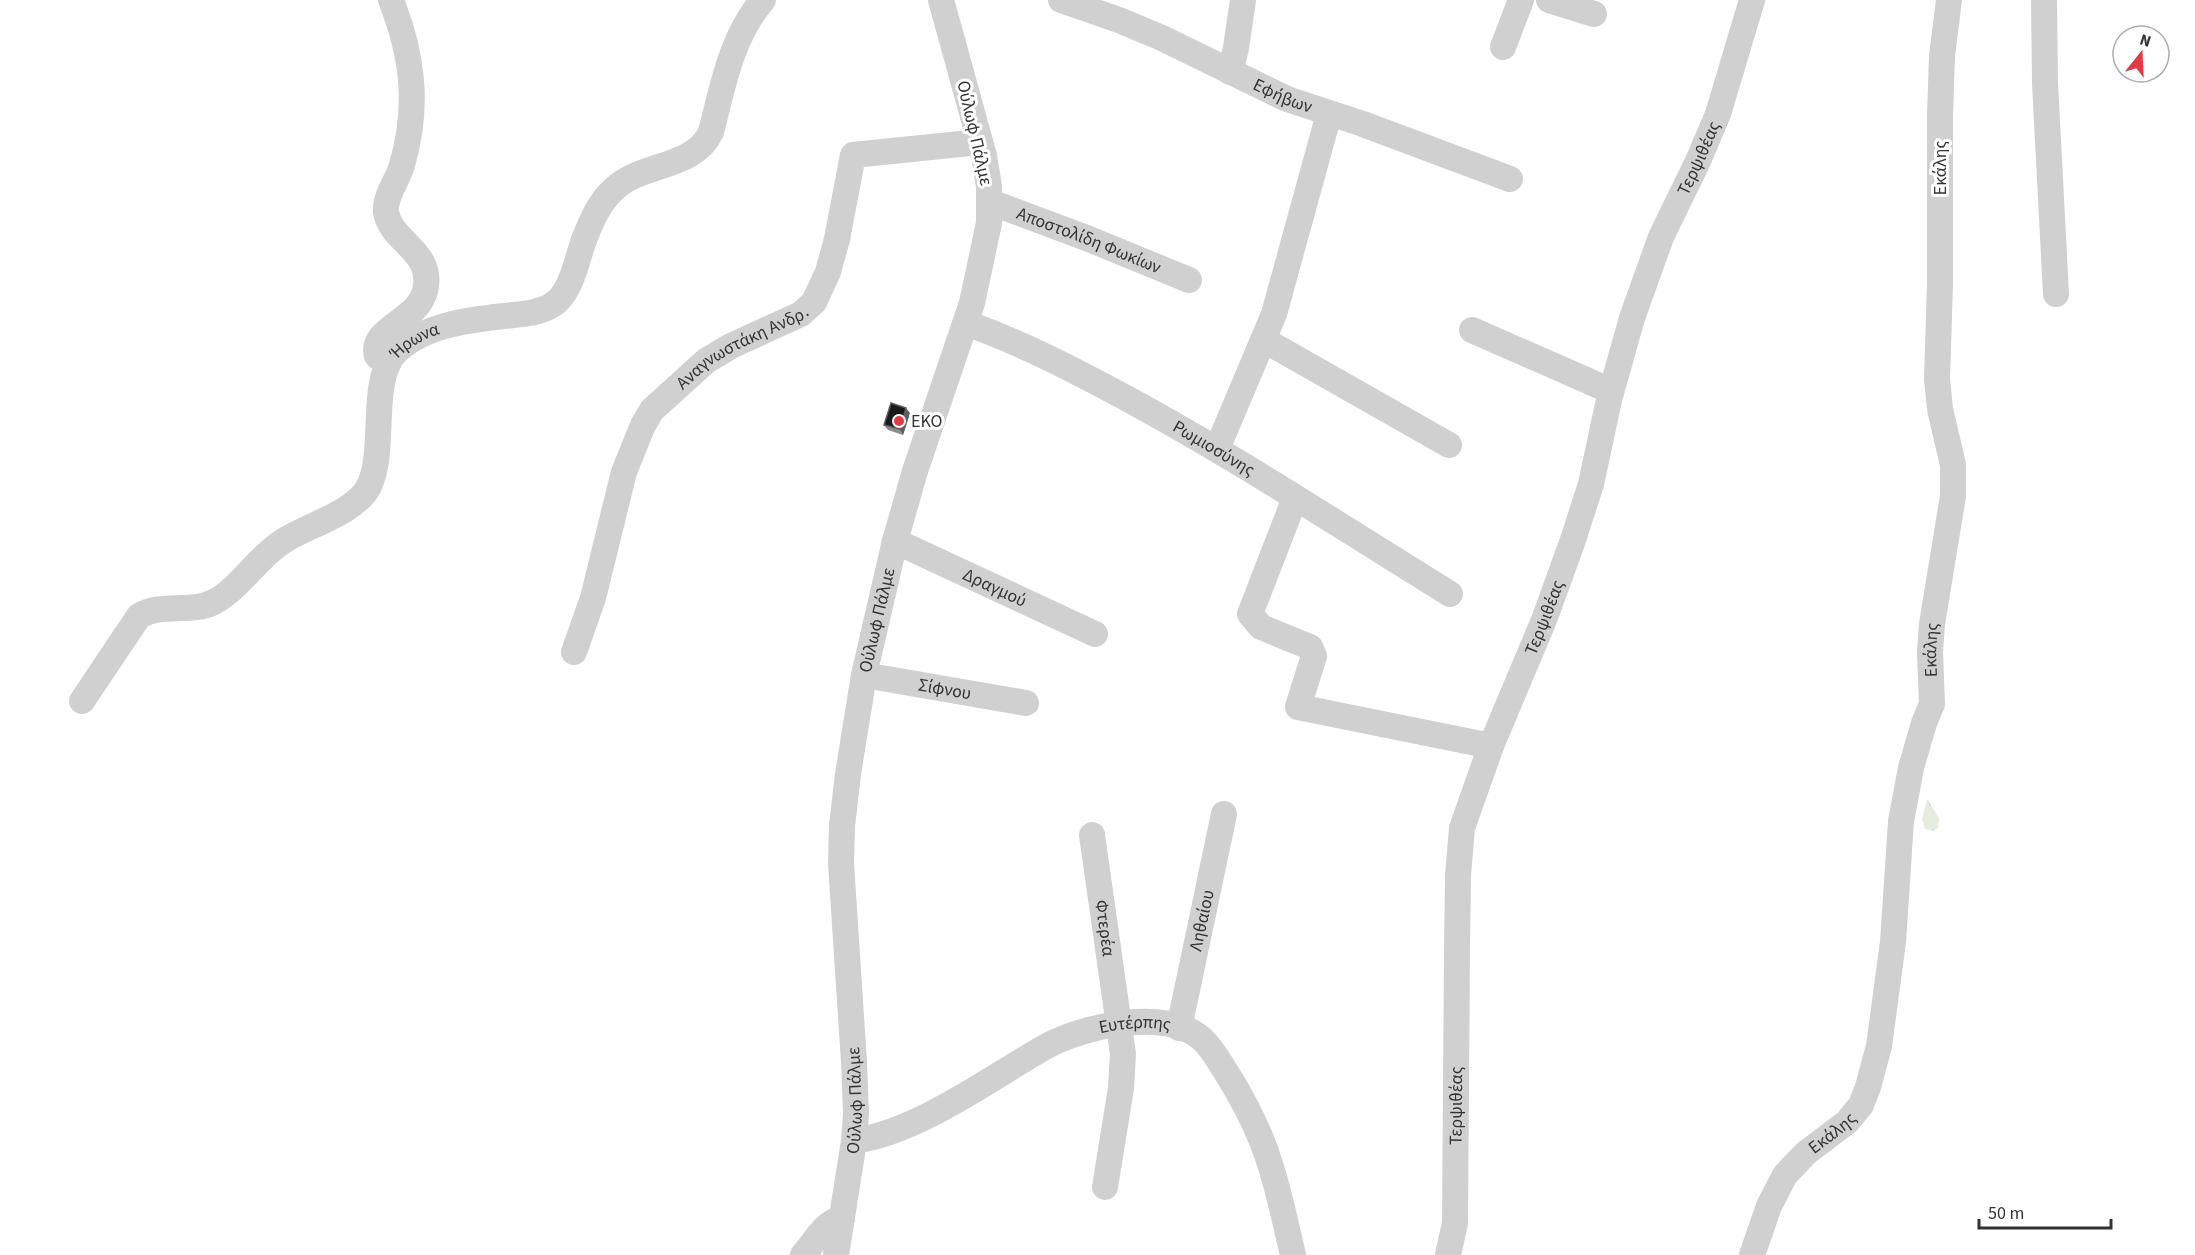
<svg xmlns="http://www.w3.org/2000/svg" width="2195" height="1255" font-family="'Source Sans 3',sans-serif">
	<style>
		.grass { fill: url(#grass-tufts) }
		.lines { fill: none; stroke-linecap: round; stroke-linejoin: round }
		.minor { stroke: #d0d0d0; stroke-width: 26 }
		.wall { fill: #8c8c8c }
		.shaded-wall { fill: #5f5f5f }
		.building { fill: #1a1a1a; stroke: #5f5f5f; stroke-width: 1.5 }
		.poi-dot { fill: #e63946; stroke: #fff; stroke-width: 2 }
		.labels { text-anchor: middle; stroke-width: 6; stroke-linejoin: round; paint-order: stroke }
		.street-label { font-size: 18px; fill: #333; stroke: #fff }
		.poi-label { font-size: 18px; fill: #333; stroke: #fff; text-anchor: start }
	</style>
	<defs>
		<pattern id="grass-tufts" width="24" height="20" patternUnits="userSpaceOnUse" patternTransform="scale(1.5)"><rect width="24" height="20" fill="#e6ecdf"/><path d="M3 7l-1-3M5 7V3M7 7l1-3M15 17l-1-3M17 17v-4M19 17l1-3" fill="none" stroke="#c6cbc0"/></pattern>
	</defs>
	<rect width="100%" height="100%" fill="#fff"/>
	<path class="grass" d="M 1927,799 L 1939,818 L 1938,828 L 1933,831 L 1925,829 L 1922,819 Z"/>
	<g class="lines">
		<g class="minor">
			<path id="s1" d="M 1061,0 L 1119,20 L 1162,38 L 1287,99 L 1363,124 L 1510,179"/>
			<path d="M 1549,0 L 1594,14"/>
			<path d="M 2044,0 L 2045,83 L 2056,294"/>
			<path d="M 1503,47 L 1521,0"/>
			<path d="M 1230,72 L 1236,48 L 1243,0"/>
			<path id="s2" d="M 990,202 L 1089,239 L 1189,280"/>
			<path id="s3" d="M 966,323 C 1022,343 1074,370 1126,398 C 1237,458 1343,528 1450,594"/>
			<path d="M 1472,330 L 1611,391"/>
			<path d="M 1264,340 L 1449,445"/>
			<path d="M 388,364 L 377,356 C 369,328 417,322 425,291 C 435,251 391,243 386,212 C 384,197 398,180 402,165 C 419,107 413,56 391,0"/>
			<path d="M 1217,449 L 1274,314 L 1329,114"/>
			<path d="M 1295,498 L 1250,614 L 1261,627 L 1310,647 L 1314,656 L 1298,707 L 1491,746"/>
			<path id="s4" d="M 895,541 L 1095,634"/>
			<path id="s5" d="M 574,652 L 593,598 L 624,472 L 643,425 L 652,410 L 706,361 L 731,346 L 801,314 L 814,302 L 828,272 L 837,239 L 853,155 L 980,142"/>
			<path id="s6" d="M 864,675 L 1026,703"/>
			<path id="s7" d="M 82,701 L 139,616 C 163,602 190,614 214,602 C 240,588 257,558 282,542 C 305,526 356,513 369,486 C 387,450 368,378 397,351 C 425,325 468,320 504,316 C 519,314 538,314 552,305 C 572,293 577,258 585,237 C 592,220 599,203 613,190 C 641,162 693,170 711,132 C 723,86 731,37 763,0"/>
			<path id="s8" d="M 1092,835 L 1123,1054 L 1121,1088 L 1105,1187"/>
			<path id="s9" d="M 1179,1028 L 1224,814"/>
			<path id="s10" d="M 854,1141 C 918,1132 989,1079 1045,1047 C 1083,1026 1165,1007 1202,1039 C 1212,1048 1219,1061 1226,1072 C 1240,1094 1252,1117 1262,1141 C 1276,1177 1284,1217 1293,1255"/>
			<path d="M 803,1255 C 816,1241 822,1224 842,1218"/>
			<path id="s11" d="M 836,1255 L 854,1141 L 856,1113 L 854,1062 L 841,863 L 842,826 L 848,774 L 864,675 L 895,541 L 915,471 L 972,303 L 989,223 L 989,186 L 984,156 L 941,0"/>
			<path id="s12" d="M 1448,1255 L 1455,1223 L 1457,950 L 1458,875 L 1462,828 L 1491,746 L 1544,620 L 1573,540 L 1591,484 L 1609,400 L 1632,318 L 1661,237 L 1698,161 L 1718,114 L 1752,0"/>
			<path id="s13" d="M 1752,1255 L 1769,1206 L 1785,1175 L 1806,1153 L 1847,1122 L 1861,1105 L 1868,1087 L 1879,1046 L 1893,942 L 1901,821 L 1911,768 L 1924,723 L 1932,704 L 1930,652 L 1932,624 L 1953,496 L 1953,465 L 1940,409 L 1937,379 L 1940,284 L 1940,115 L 1942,56 L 1949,0"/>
		</g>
	</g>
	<path class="wall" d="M 910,413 L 903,435 L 888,430 L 884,425 Z"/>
	<path class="shaded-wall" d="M 906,408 L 910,413 L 903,435 L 900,429 Z"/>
	<path class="building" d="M 891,403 L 906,408 L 900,429 L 884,425 Z"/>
	<circle class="poi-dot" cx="899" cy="421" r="6"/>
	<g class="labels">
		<g class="street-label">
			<text dy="6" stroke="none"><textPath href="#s1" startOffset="242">Εφήβων</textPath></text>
			<text transform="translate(975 133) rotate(77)" y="6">Ούλωφ Πάλμε</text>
			<text dy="6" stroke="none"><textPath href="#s12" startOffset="1140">Τερψιθέας</textPath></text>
			<text transform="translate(1940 168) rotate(-90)" y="6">Εκάλης</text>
			<text dy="6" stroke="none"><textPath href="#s2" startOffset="106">Αποστολίδη Φωκίων</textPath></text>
			<text dy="6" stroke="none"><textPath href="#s7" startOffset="536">Ήρωνα</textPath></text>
			<text dy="6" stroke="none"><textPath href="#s5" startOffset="366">Αναγνωστάκη Ανδρ.</textPath></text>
			<text dy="6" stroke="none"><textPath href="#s3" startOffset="278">Ρωμιοσύνης</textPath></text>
			<text dy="6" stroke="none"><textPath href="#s4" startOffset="110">Δραγμού</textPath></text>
			<text dy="6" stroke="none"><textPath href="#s12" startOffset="654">Τερψιθέας</textPath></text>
			<text dy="6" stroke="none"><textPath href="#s11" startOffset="640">Ούλωφ Πάλμε</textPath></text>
			<text dy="6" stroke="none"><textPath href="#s13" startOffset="654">Εκάλης</textPath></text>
			<text dy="6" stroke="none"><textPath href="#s6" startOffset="82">Σίφνου</textPath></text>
			<text dy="6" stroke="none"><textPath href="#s9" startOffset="110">Ληθαίου</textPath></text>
			<text dy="6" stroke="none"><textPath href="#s8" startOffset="94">Φτερέα</textPath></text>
			<text dy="6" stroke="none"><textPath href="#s10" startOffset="308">Ευτέρπης</textPath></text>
			<text dy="6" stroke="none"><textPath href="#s11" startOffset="156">Ούλωφ Πάλμε</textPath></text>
			<text dy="6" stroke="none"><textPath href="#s12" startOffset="150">Τερψιθέας</textPath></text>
			<text dy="6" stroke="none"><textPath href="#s13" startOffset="150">Εκάλης</textPath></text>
		</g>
		<g class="poi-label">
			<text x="911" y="427">EKO</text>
		</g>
	</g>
	<g transform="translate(2141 54) rotate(18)"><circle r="28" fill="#ffffff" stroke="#adadad" stroke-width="1.5"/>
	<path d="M0-4.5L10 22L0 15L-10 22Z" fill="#e63946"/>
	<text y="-9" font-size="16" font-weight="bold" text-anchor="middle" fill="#333333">N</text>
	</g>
	<path d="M1979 1219v9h132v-9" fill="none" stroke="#333333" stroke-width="3"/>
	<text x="1988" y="1219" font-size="18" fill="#333333" stroke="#ffffff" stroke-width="4.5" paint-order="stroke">50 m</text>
</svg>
